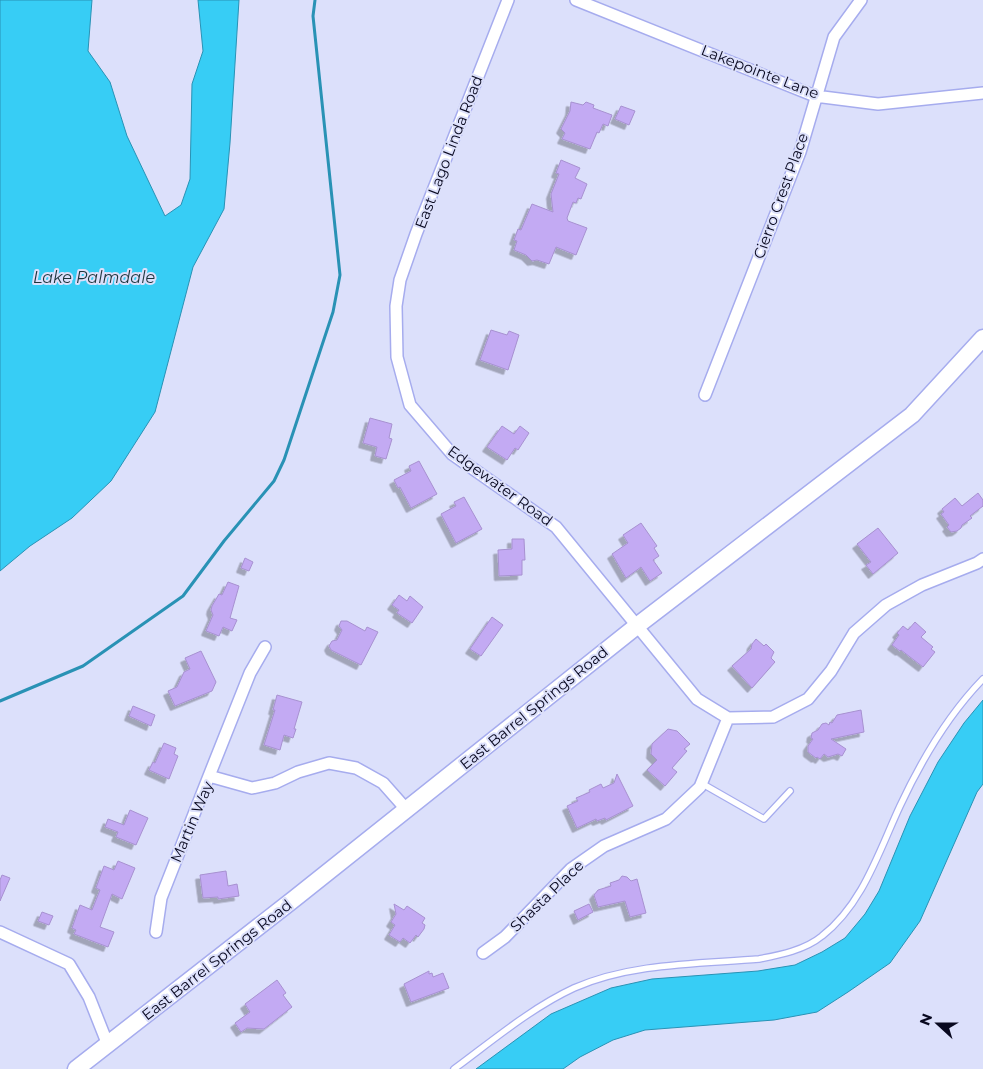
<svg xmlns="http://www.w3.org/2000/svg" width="983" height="1069" font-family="Montserrat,sans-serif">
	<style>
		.water { fill: #37cdf5; stroke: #2992b5 }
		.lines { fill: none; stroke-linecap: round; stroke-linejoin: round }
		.stream { stroke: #2992b5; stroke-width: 3 }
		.building { fill: #c3aaf3; stroke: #a791d0; filter: url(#shadow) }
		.lane-casing { stroke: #a6acee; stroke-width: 8 }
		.street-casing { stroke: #a6acee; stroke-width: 14 }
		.secondary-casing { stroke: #a6acee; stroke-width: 19 }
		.lane { stroke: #fff; stroke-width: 5.5 }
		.street { stroke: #fff; stroke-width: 11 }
		.secondary { stroke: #fff; stroke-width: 16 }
		.labels { text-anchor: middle; stroke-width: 4; stroke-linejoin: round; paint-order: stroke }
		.street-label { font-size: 15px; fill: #08081f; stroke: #dce0fb }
		.water-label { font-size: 16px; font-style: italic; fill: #1c333b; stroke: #dce0fb }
	</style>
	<defs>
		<filter id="shadow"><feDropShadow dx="-4.5" dy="4.5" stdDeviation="0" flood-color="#0004"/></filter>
	</defs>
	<rect width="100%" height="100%" fill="#dce0fb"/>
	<path class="water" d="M 0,0 L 92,0 L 88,51 L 110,82 L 127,136 L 165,216 L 181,205 L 190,179 L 192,84 L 203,51 L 198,0 L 239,0 L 230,143 L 224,209 L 193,267 L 155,412 L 111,481 L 72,518 L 30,546 L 0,571 Z
		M 983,700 L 983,784 L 977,792 L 920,921 L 890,963 L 848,992 L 817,1012 L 774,1020 L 645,1030 L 613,1040 L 580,1057 L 563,1069 L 476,1069 L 551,1014 L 611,988 L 652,979 L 758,971 L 795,965 L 822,952 L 845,938 L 865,914 L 879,891 L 910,816 L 938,762 L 964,723 Z"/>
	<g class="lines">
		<path class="stream" d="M 0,701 L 83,666 L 183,596 L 224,541 L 274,481 L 284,460 L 333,312 L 340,275 L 313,16 L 315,0"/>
	</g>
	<path class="building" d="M 571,102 L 583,105 L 586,102 L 594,105 L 593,108 L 612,115 L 608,126 L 603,124 L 599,133 L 597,132 L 590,149 L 562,139 L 565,133 L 561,129 L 570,111 Z
		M 621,106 L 635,111 L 629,125 L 615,119 Z
		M 561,160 L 580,168 L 575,178 L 587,184 L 581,199 L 578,198 L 576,203 L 573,202 L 567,218 L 568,221 L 587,228 L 576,255 L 556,247 L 549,264 L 537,260 L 532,261 L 526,255 L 514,250 L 517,241 L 514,240 L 518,229 L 521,230 L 532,204 L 553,212 L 551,194 L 559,174 L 556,173 Z
		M 491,330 L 507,335 L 509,331 L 519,335 L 508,370 L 480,360 Z
		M 370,418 L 392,424 L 389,438 L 392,439 L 386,459 L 375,456 L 377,447 L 363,443 Z
		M 502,426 L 514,434 L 520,426 L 529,433 L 518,450 L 515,448 L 507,460 L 487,447 Z
		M 419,461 L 437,494 L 411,508 L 400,487 L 398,488 L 394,480 L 411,471 L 409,466 Z
		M 978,493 L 983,500 L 983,506 L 970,516 L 972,518 L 962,525 L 961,528 L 957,531 L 951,532 L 947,527 L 949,525 L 941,514 L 944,512 L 942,509 L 955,498 L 962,506 Z
		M 464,497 L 482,529 L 456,543 L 441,514 L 456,506 L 454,502 Z
		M 641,523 L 657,546 L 654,548 L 659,556 L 653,560 L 662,573 L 650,581 L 641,567 L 626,578 L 612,554 L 628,543 L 623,535 Z
		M 878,528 L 898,553 L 873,574 L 866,565 L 871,562 L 857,544 Z
		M 512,539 L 524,539 L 525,560 L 522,560 L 522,575 L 499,576 L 498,550 L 512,549 Z
		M 245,558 L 253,562 L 249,571 L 241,568 Z
		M 228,582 L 239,586 L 230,618 L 237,620 L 232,631 L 223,627 L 219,636 L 206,631 L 213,615 L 211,610 L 212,606 L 219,594 L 222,595 Z
		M 399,595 L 407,601 L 410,596 L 423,607 L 412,623 L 397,613 L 399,610 L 392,605 Z
		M 492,617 L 503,625 L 481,656 L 470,649 Z
		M 341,621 L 347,621 L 365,631 L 367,627 L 378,632 L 361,665 L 331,650 L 329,646 L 332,641 L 337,640 L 342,630 L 339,626 Z
		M 915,622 L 926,632 L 921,637 L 933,647 L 931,649 L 935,652 L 923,667 L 901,650 L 900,651 L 892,645 L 899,635 L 897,633 L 903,626 L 908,630 Z
		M 756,639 L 764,646 L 766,644 L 774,652 L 771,658 L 775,662 L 752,688 L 732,666 L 751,649 L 752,644 Z
		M 201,651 L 216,682 L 212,691 L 175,706 L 168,691 L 177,687 L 184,672 L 190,669 L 185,658 Z
		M 277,695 L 302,702 L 294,729 L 296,729 L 293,738 L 284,735 L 280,750 L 264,745 L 275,710 L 273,710 Z
		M 133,706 L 155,715 L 151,726 L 129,716 Z
		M 861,710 L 864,732 L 831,739 L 846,749 L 842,756 L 838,754 L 828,757 L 824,754 L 820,759 L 817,757 L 816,758 L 808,752 L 808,746 L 813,739 L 811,738 L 812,733 L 818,730 L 822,724 L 826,723 L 829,725 L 830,722 L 832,723 L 837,715 Z
		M 668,729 L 677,731 L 690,744 L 684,749 L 687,751 L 672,768 L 677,772 L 665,786 L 647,770 L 657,760 L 651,754 L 652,744 Z
		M 164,743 L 176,748 L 174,754 L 178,756 L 169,779 L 149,770 L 153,762 L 155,763 Z
		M 617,774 L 633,806 L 606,820 L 605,818 L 597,821 L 596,819 L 577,828 L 567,806 L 578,801 L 576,798 L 590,792 L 589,790 L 601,784 L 603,788 L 614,783 Z
		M 130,810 L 148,818 L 136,845 L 116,837 L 118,832 L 105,827 L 108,819 L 124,825 Z
		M 118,861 L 135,868 L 122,899 L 112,894 L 100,927 L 114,932 L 108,947 L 74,934 L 76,930 L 72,928 L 80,905 L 92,910 L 100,890 L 96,888 L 104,866 L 114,870 Z
		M 226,871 L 228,886 L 237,884 L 239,896 L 218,899 L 218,897 L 203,898 L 200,875 Z
		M 2,875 L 10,878 L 0,901 L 0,880 Z
		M 622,876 L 627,877 L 631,881 L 637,879 L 646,913 L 630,917 L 625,901 L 598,907 L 594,895 L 598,890 L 611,886 L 610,883 L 619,880 Z
		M 394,904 L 404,910 L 407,906 L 425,918 L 422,923 L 425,925 L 424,929 L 418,937 L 416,935 L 410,943 L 403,938 L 400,942 L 389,935 L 395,925 L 391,922 L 396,914 Z
		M 589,904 L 593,912 L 578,920 L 574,911 Z
		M 42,912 L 53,916 L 49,925 L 38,921 Z
		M 429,971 L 429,974 L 432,973 L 433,977 L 443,973 L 449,988 L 411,1002 L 404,984 Z
		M 277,980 L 286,993 L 283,995 L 292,1007 L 264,1029 L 247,1028 L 241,1032 L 235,1023 L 250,1012 L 245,1004 Z"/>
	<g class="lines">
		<defs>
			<path id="lane" d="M 701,783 L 764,819 L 790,791
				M 454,1069 C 492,1041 531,1008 574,988 C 631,963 698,964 759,959 C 780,955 805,950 822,936 C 863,904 879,851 900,806 C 921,761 948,715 983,679"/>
			<path id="street" d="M 508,0 L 416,234 L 400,280 L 396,306 L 397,357 L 410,405 L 452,454 L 556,527 L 697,699 L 728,718 L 773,717 L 808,699 L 831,671 L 854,633 L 886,605 L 922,585 L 977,563 L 983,559
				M 576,0 L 815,96 L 878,104 L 983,93
				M 705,395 L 800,152 L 834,37 L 861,0
				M 209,776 L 250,673 L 265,647
				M 0,932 L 69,964 L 89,997 L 108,1045
				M 156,932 L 161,898 L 209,776 L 252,788 L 275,783 L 298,772 L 329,763 L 356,768 L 383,783 L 406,809
				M 483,953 L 505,937 L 571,869 L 604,846 L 666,819 L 700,787 L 728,718"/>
			<path id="secondary" d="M 76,1069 L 294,899 L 638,625 L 912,415 L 983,338"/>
		</defs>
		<use href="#lane" class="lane-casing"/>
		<use href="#street" class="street-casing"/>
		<use href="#secondary" class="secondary-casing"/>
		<use href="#lane" class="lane"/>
		<use href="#street" class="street"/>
		<use href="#secondary" class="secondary"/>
	</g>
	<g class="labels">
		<g class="street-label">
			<text transform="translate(760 72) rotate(21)" y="5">Lakepointe Lane</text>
			<text transform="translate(449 152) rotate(-69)" y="5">East Lago Linda Road</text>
			<text transform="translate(781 196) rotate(-70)" y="5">Cierro Crest Place</text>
			<text transform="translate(500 486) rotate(36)" y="5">Edgewater Road</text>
			<text transform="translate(534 708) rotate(-39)" y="5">East Barrel Springs Road</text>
			<text transform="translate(192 822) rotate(-67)" y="5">Martin Way</text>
			<text transform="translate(547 896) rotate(-44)" y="5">Shasta Place</text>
			<text transform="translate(217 960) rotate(-38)" y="5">East Barrel Springs Road</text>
		</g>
		<g class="water-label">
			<text x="94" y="283">Lake Palmdale</text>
		</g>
	</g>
	<g transform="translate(938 1024) rotate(291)" stroke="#dce0fb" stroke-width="4" paint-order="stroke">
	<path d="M0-4L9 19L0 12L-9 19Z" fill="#08081f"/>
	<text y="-8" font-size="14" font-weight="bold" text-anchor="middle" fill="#08081f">N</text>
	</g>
</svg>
